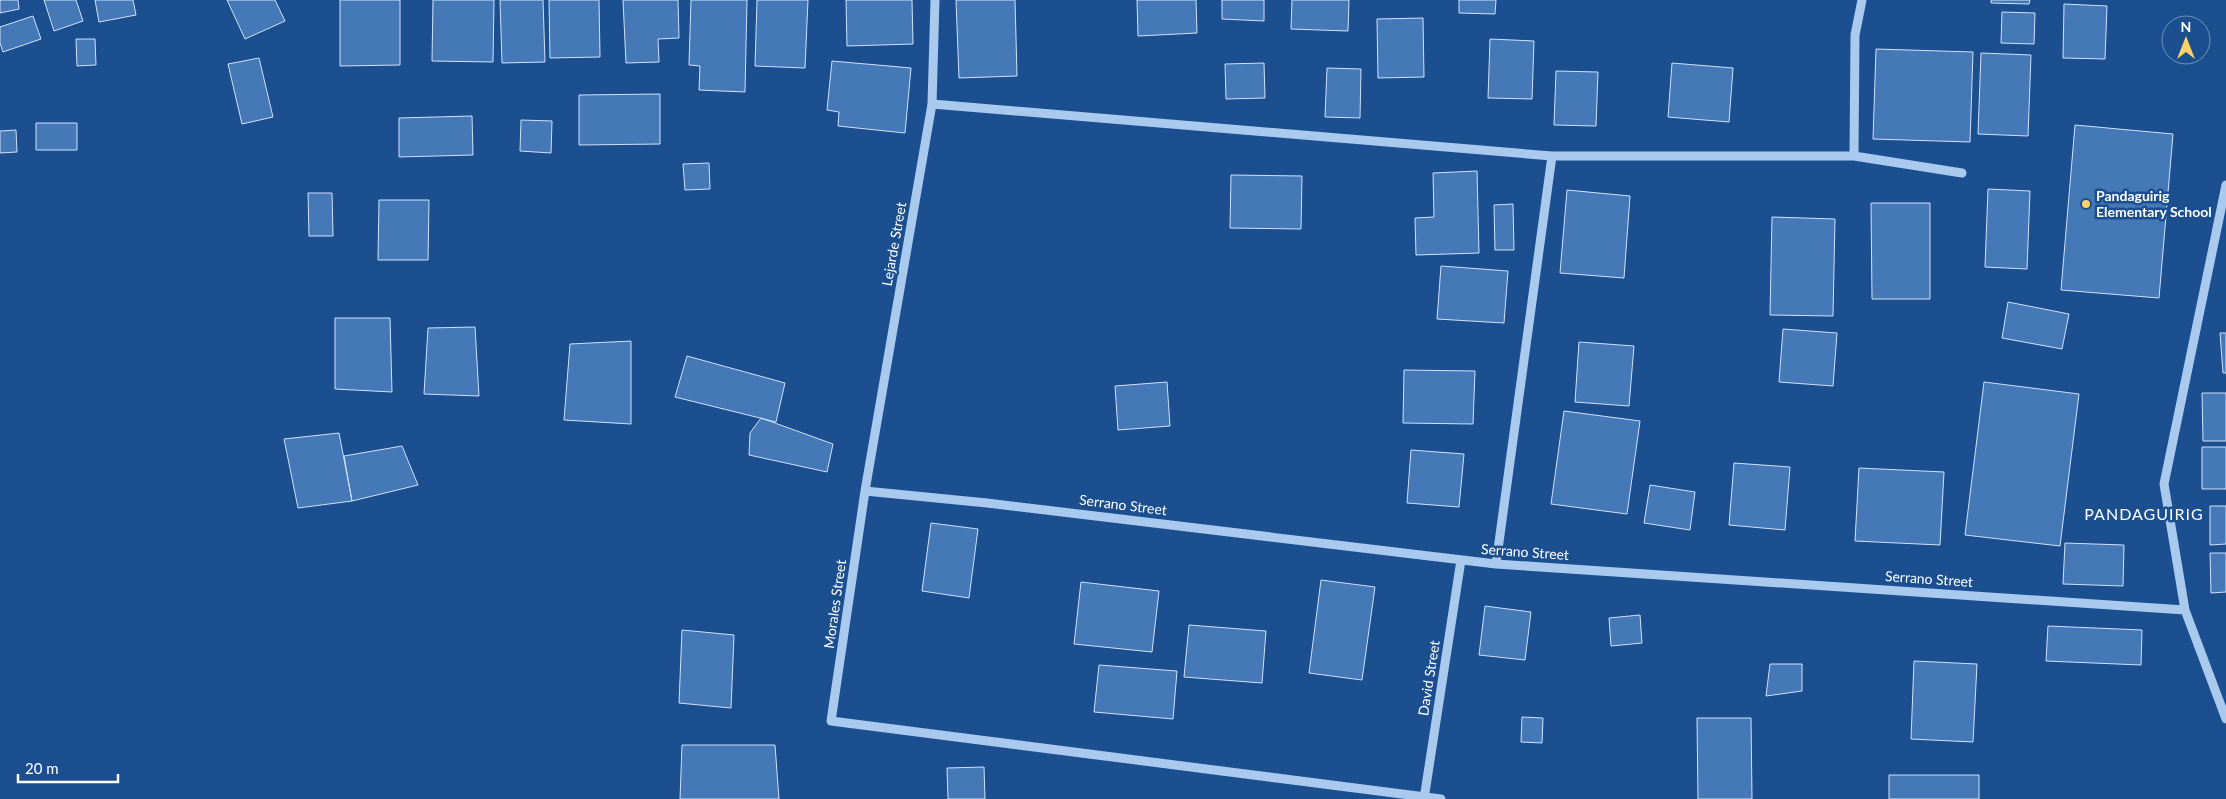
<svg xmlns="http://www.w3.org/2000/svg" width="2226" height="799" font-family="Lato,sans-serif">
	<style>
		.building { fill: #4478b7; stroke: #cfe3fa }
		.lines { fill: none; stroke-linecap: round; stroke-linejoin: round }
		.minor { stroke: #a9c9ee; stroke-width: 9 }
		.poi-dot { fill: #ffd166; stroke: #1b4f8f; stroke-width: 2 }
		.labels { text-anchor: middle; stroke-width: 5; stroke-linejoin: round; paint-order: stroke }
		.poi-label { font-size: 14px; font-weight: bold; fill: #fff; stroke: #1b4f8f; text-anchor: start }
		.street-label { font-size: 14px; fill: #fff; stroke: #1b4f8f }
		.quarter-label { font-size: 16px; letter-spacing: 1px; fill: #fff; stroke: #1b4f8f }
	</style>
	<rect width="100%" height="100%" fill="#1b4f8f"/>
	<path class="building" d="M 0,0 L 18,0 L 19,9 L 0,13 Z
		M 44,0 L 76,0 L 83,21 L 54,31 Z
		M 95,0 L 133,0 L 136,15 L 99,22 Z
		M 227,0 L 275,0 L 285,21 L 245,39 Z
		M 340,0 L 400,0 L 400,65 L 340,66 Z
		M 433,0 L 494,0 L 493,62 L 432,61 Z
		M 500,0 L 543,0 L 545,62 L 502,63 Z
		M 549,0 L 599,0 L 600,57 L 550,58 Z
		M 623,0 L 678,0 L 679,38 L 658,39 L 659,62 L 626,63 Z
		M 691,0 L 747,0 L 745,92 L 699,90 L 700,66 L 689,65 Z
		M 757,0 L 808,0 L 805,68 L 755,66 Z
		M 846,0 L 912,0 L 913,44 L 847,46 Z
		M 956,0 L 1015,0 L 1017,76 L 959,78 Z
		M 1137,0 L 1196,0 L 1197,33 L 1138,36 Z
		M 1222,0 L 1264,0 L 1264,21 L 1222,19 Z
		M 1292,0 L 1349,0 L 1348,31 L 1291,29 Z
		M 1459,0 L 1496,0 L 1495,14 L 1459,13 Z
		M 1991,0 L 2030,0 L 2029,4 L 1991,3 Z
		M 2064,4 L 2107,6 L 2105,59 L 2063,58 Z
		M 2002,12 L 2035,13 L 2034,44 L 2001,43 Z
		M 33,16 L 41,39 L 3,52 L 0,43 L 0,27 Z
		M 1423,18 L 1424,77 L 1378,78 L 1377,19 Z
		M 76,39 L 95,39 L 96,65 L 77,66 Z
		M 1490,39 L 1534,41 L 1532,99 L 1488,98 Z
		M 1876,49 L 1973,52 L 1970,142 L 1873,139 Z
		M 1981,53 L 2031,55 L 2028,136 L 1978,134 Z
		M 259,58 L 273,117 L 242,124 L 228,64 Z
		M 832,61 L 911,68 L 905,133 L 838,126 L 839,112 L 827,110 Z
		M 1264,63 L 1265,98 L 1226,99 L 1225,64 Z
		M 1672,63 L 1733,68 L 1729,122 L 1668,117 Z
		M 1327,68 L 1361,69 L 1360,118 L 1325,117 Z
		M 1556,71 L 1598,72 L 1596,126 L 1554,125 Z
		M 660,94 L 660,144 L 579,145 L 579,95 Z
		M 472,116 L 473,155 L 399,157 L 399,118 Z
		M 521,120 L 552,121 L 551,153 L 520,151 Z
		M 36,123 L 77,123 L 77,150 L 36,150 Z
		M 2075,125 L 2173,134 L 2159,298 L 2061,290 Z
		M 16,130 L 17,152 L 0,153 L 0,131 Z
		M 709,163 L 710,189 L 685,190 L 683,164 Z
		M 1477,171 L 1479,253 L 1416,255 L 1415,218 L 1434,217 L 1433,173 Z
		M 1231,175 L 1302,176 L 1301,229 L 1230,228 Z
		M 1988,189 L 2030,191 L 2027,269 L 1985,267 Z
		M 1567,190 L 1630,196 L 1624,278 L 1560,273 Z
		M 308,193 L 332,193 L 333,236 L 309,236 Z
		M 379,200 L 429,200 L 428,260 L 378,260 Z
		M 1871,203 L 1930,203 L 1930,299 L 1872,299 Z
		M 1513,204 L 1514,250 L 1495,250 L 1494,205 Z
		M 1772,217 L 1835,219 L 1833,316 L 1770,315 Z
		M 1441,266 L 1508,271 L 1504,323 L 1437,319 Z
		M 2008,302 L 2069,314 L 2062,349 L 2002,338 Z
		M 335,318 L 390,318 L 392,392 L 335,389 Z
		M 475,327 L 479,396 L 424,394 L 428,328 Z
		M 1783,329 L 1837,333 L 1833,386 L 1779,382 Z
		M 2220,333 L 2226,333 L 2226,373 L 2223,373 Z
		M 631,341 L 631,424 L 564,420 L 570,344 Z
		M 1579,342 L 1634,346 L 1629,406 L 1575,402 Z
		M 687,356 L 785,383 L 776,422 L 675,397 Z
		M 1404,370 L 1475,371 L 1473,424 L 1403,423 Z
		M 1167,382 L 1170,426 L 1118,430 L 1115,386 Z
		M 1984,382 L 2079,394 L 2060,546 L 1965,535 Z
		M 2202,393 L 2226,393 L 2226,441 L 2203,441 Z
		M 1564,411 L 1640,421 L 1627,514 L 1551,504 Z
		M 761,418 L 833,444 L 827,472 L 749,455 L 750,433 Z
		M 339,433 L 352,501 L 298,508 L 284,439 Z
		M 402,446 L 418,485 L 352,501 L 344,456 Z
		M 2202,447 L 2226,447 L 2226,489 L 2202,489 Z
		M 1411,450 L 1464,454 L 1459,507 L 1407,503 Z
		M 1734,463 L 1790,467 L 1785,530 L 1729,525 Z
		M 1859,468 L 1944,472 L 1940,545 L 1855,541 Z
		M 1650,485 L 1695,492 L 1690,530 L 1644,523 Z
		M 2210,506 L 2226,506 L 2226,544 L 2210,545 Z
		M 931,523 L 978,529 L 969,598 L 922,591 Z
		M 2065,543 L 2124,545 L 2123,586 L 2063,584 Z
		M 2210,553 L 2226,553 L 2226,592 L 2211,593 Z
		M 1321,580 L 1375,587 L 1362,680 L 1309,673 Z
		M 1081,582 L 1159,591 L 1152,652 L 1074,644 Z
		M 1485,606 L 1531,612 L 1525,660 L 1479,655 Z
		M 1640,615 L 1642,643 L 1611,646 L 1609,618 Z
		M 1189,625 L 1266,631 L 1262,683 L 1184,677 Z
		M 2048,626 L 2142,630 L 2141,665 L 2046,661 Z
		M 682,630 L 734,635 L 731,708 L 679,703 Z
		M 1914,661 L 1977,664 L 1973,742 L 1911,739 Z
		M 1770,664 L 1802,664 L 1802,691 L 1766,696 Z
		M 1099,665 L 1177,671 L 1173,719 L 1094,712 Z
		M 1522,717 L 1543,718 L 1542,743 L 1521,742 Z
		M 1697,718 L 1751,718 L 1752,799 L 1698,799 Z
		M 682,745 L 775,745 L 779,799 L 680,799 Z
		M 984,767 L 985,799 L 948,799 L 947,768 Z
		M 1889,775 L 1979,775 L 1979,799 L 1889,799 Z"/>
	<g class="lines">
		<path class="minor" d="M 935,0 L 932,104 L 865,491 L 831,721 L 1441,799
			M 932,104 L 1552,156 L 1854,156 L 1962,173
			M 1854,156 L 1855,35 L 1862,0
			M 2226,185 L 2164,484 L 2185,610 L 2226,719
			M 865,491 L 987,503 L 1496,564 L 2185,610
			M 1496,564 L 1552,156
			M 1424,799 L 1461,560"/>
	</g>
	<circle class="poi-dot" cx="2086" cy="204" r="5"/>
	<g class="labels">
		<g class="poi-label">
			<text x="2096" y="201">Pandaguirig<tspan x="2096" dy="16">Elementary School</tspan></text>
		</g>
		<g class="street-label">
			<text transform="translate(894 244) rotate(-80)" y="5">Lejarde Street</text>
			<text transform="translate(1123 505) rotate(7)" y="5">Serrano Street</text>
			<text transform="translate(1525 552) rotate(4)" y="5">Serrano Street</text>
			<text transform="translate(1929 579) rotate(4)" y="5">Serrano Street</text>
			<text transform="translate(835 604) rotate(-82)" y="5">Morales Street</text>
			<text transform="translate(1429 678) rotate(-81)" y="5">David Street</text>
		</g>
		<g class="quarter-label">
			<text x="2144" y="520">PANDAGUIRIG</text>
		</g>
	</g>
	<g transform="translate(2186 40)"><circle r="24" fill="#1b4f8f" stroke="#7695bc"/>
	<path d="M0-4L9 19L0 12L-9 19Z" fill="#ffd166"/>
	<text y="-8" font-size="14" font-weight="bold" text-anchor="middle" fill="#ffffff">N</text>
	</g>
	<path d="M18 774v8h100v-8" fill="none" stroke="#ffffff" stroke-width="2.5"/>
	<text x="25" y="774" font-size="15" fill="#ffffff" stroke="#1b4f8f" stroke-width="4" paint-order="stroke">20 m</text>
</svg>
